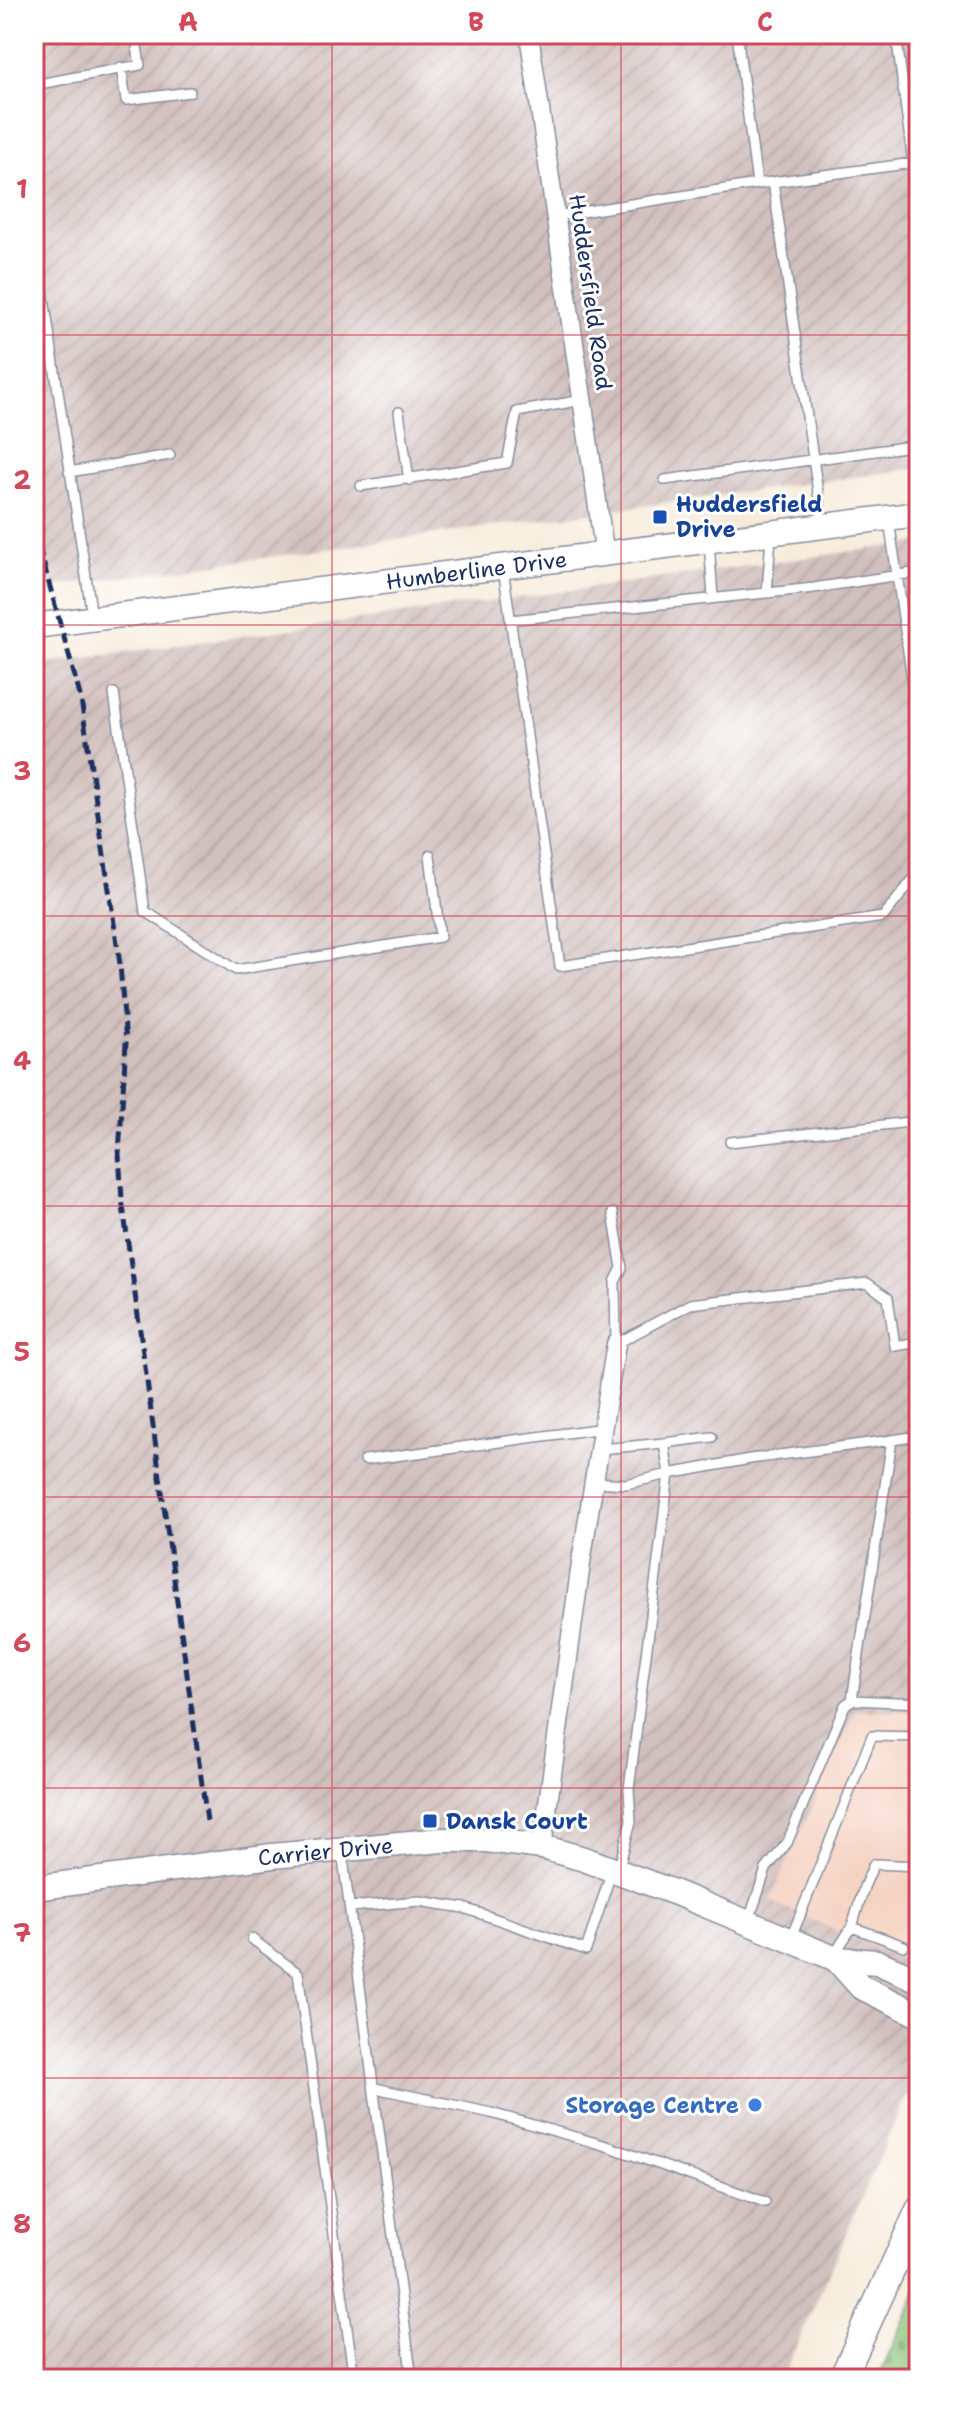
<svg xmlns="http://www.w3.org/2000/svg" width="953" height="2413" font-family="'Shantell Sans',sans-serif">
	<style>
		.built { fill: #f5d3c2 }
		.industrial { fill: url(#industrial-furrows) }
		.cemetery { fill: url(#cemetery-stones); stroke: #547a6b; stroke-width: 2 }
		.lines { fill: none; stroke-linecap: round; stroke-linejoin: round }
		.service-casing { stroke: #898d9c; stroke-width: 12 }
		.minor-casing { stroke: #898d9c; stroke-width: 21 }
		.tertiary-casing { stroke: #898d9c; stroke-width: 27 }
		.secondary-casing { stroke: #898d9c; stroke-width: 29 }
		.service { stroke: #fff; stroke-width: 9 }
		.minor { stroke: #fff; stroke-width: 18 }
		.tertiary { stroke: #fff; stroke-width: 24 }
		.secondary { stroke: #fff; stroke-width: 26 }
		.rail { stroke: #1b2f5e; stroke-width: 5; stroke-dasharray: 12 6; stroke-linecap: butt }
		.grid { fill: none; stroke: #d1495b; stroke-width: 2; stroke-opacity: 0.55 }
		.transit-dot { fill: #1a4fb4; stroke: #fff; stroke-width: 3 }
		.shop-dot { fill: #3f7fe0; stroke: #fff; stroke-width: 3 }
		.labels { text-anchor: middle; stroke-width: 6; stroke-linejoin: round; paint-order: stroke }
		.street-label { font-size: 22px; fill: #1b2f5e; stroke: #fff }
		.transit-label { font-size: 22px; font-weight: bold; fill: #164399; stroke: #fff; text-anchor: start }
		.shop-label { font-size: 22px; font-weight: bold; fill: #366cbe; stroke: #fff; text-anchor: end }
		.neatline { fill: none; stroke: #d1495b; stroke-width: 3 }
		.grid-label { font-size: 26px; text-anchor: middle; font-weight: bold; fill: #d1495b }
	</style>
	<defs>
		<pattern id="industrial-furrows" width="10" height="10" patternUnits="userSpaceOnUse" patternTransform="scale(2)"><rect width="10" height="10" fill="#d1c0bd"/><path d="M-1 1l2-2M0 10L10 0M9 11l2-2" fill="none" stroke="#b3a5a5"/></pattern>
		<pattern id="cemetery-stones" width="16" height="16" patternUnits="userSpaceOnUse" patternTransform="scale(2)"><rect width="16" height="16" fill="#8dc578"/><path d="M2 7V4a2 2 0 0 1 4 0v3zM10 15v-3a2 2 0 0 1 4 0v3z" fill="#72a066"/></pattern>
	</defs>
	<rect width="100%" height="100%" fill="#fff"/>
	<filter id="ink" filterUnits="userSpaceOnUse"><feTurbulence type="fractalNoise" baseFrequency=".0125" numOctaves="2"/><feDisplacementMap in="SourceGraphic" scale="16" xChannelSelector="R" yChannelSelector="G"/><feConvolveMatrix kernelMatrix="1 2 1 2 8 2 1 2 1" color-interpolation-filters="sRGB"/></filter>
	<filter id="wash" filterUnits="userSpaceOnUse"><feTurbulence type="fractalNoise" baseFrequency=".006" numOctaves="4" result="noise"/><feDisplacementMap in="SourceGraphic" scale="32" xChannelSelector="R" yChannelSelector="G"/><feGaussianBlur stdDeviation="1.8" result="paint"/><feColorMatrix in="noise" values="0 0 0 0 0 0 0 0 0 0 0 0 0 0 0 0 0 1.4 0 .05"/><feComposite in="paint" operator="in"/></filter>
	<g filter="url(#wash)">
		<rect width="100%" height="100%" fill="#f7ebd9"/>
		<path class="built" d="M 855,1709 L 919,1712 L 919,1967 L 769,1902 Z"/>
		<path class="industrial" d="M 34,34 L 919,34 L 919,468 L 34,589 Z
			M 919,542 L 919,1712 L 855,1710 L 770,1901 L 919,1967 L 919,2067 L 782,2379 L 34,2379 L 34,665 Z"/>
		<path class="cemetery" d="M 919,2287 L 919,2379 L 878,2379 Z"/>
	</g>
	<g filter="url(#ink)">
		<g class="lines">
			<defs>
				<path id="service" d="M 121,67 L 126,100 L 190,92
					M 34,85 L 140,65 L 135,34
					M 773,182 L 823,527
					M 757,184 L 913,163 L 896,34
					M 556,216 L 757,184 L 737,34
					M 34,232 L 92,616
					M 399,412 L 409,480
					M 69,472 L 170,455
					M 665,480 L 919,445
					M 361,486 L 507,463 L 517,412 L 582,400
					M 889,520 L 919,727
					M 709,542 L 713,597
					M 503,568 L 560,966 L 883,917 L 919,872
					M 767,593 L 771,536
					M 510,620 L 814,588 L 919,572
					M 114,693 L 145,911 L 236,970 L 440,937 L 430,855
					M 730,1142 L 919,1121
					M 613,1213 L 622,1268 L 615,1282 L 616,1344 L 690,1304 L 867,1283 L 888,1298 L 895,1346 L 919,1342
					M 919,1436 L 892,1440 L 852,1700 L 919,1703
					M 664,1443 L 712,1437
					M 601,1449 L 664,1443 L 669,1474 L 750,1459 L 892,1440
					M 365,1460 L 604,1428
					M 595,1482 L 626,1484 L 669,1474 L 629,1789 L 631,1821 L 618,1871
					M 342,1851 L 412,2379
					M 350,1907 L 419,1901 L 464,1908 L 586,1950 L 612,1870
					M 749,1920 L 766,1869 L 787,1843 L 845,1705 L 852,1700
					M 852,1927 L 904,1946
					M 791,1938 L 872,1736 L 919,1737
					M 252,1939 L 298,1973 L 354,2379
					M 832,1958 L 852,1927 L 864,1887 L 874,1864 L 919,1866
					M 375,2088 L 491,2113 L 610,2147 L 765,2202"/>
				<path id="minor" d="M 529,34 L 605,556
					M 542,1847 L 582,1556 L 616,1344"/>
				<g id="tertiary">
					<path id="s1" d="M 34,626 L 919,514"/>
					<path id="s2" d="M 34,1888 L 272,1856 L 442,1840 L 486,1840 L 542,1847 L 584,1859 L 676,1893 L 836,1959 L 877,1962 L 919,1980"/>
					<path d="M 836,1959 L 861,1987 L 919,2015"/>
				</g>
				<path id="secondary" d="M 842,2379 L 919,2210"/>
			</defs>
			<use href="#service" class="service-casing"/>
			<use href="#minor" class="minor-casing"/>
			<use href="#tertiary" class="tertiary-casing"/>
			<use href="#secondary" class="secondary-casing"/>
			<use href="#service" class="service"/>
			<use href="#minor" class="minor"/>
			<use href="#tertiary" class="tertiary"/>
			<use href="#secondary" class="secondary"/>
			<path class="rail" d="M 34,529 L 81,699 L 120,964 L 126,1043 L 119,1154 L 122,1199 L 207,1821"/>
		</g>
	</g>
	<path class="grid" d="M 332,34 L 332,2379M 621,34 L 621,2379M 34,335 L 919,335M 34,625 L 919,625M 34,916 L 919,916M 34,1206 L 919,1206M 34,1497 L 919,1497M 34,1788 L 919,1788M 34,2078 L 919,2078"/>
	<g class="transit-dot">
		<rect x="652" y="509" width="16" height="16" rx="4"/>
		<rect x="422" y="1813" width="16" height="16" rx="4"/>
	</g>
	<circle class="shop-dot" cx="755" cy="2105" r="8"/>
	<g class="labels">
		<g class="street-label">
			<text transform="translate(591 292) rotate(82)" y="8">Huddersfield Road</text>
			<text dy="8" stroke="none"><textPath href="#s1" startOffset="446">Humberline Drive</textPath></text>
			<text dy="8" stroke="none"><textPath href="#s2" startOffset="294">Carrier Drive</textPath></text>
		</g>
		<g class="transit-label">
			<text x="676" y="512">Huddersfield<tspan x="676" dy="25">Drive</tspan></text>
			<text x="446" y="1829">Dansk Court</text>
		</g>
		<g class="shop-label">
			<text x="739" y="2113">Storage Centre</text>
		</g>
	</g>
	<rect width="953" height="2413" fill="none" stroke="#fff" stroke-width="88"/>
	<rect x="44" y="44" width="865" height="2325" class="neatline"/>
	<g class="grid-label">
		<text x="188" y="31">A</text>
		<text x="476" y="31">B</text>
		<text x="765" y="31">C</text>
		<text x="22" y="198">1</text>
		<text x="22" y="489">2</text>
		<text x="22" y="780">3</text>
		<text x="22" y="1070">4</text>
		<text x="22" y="1361">5</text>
		<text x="22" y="1652">6</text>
		<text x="22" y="1942">7</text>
		<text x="22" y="2233">8</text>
	</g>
</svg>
